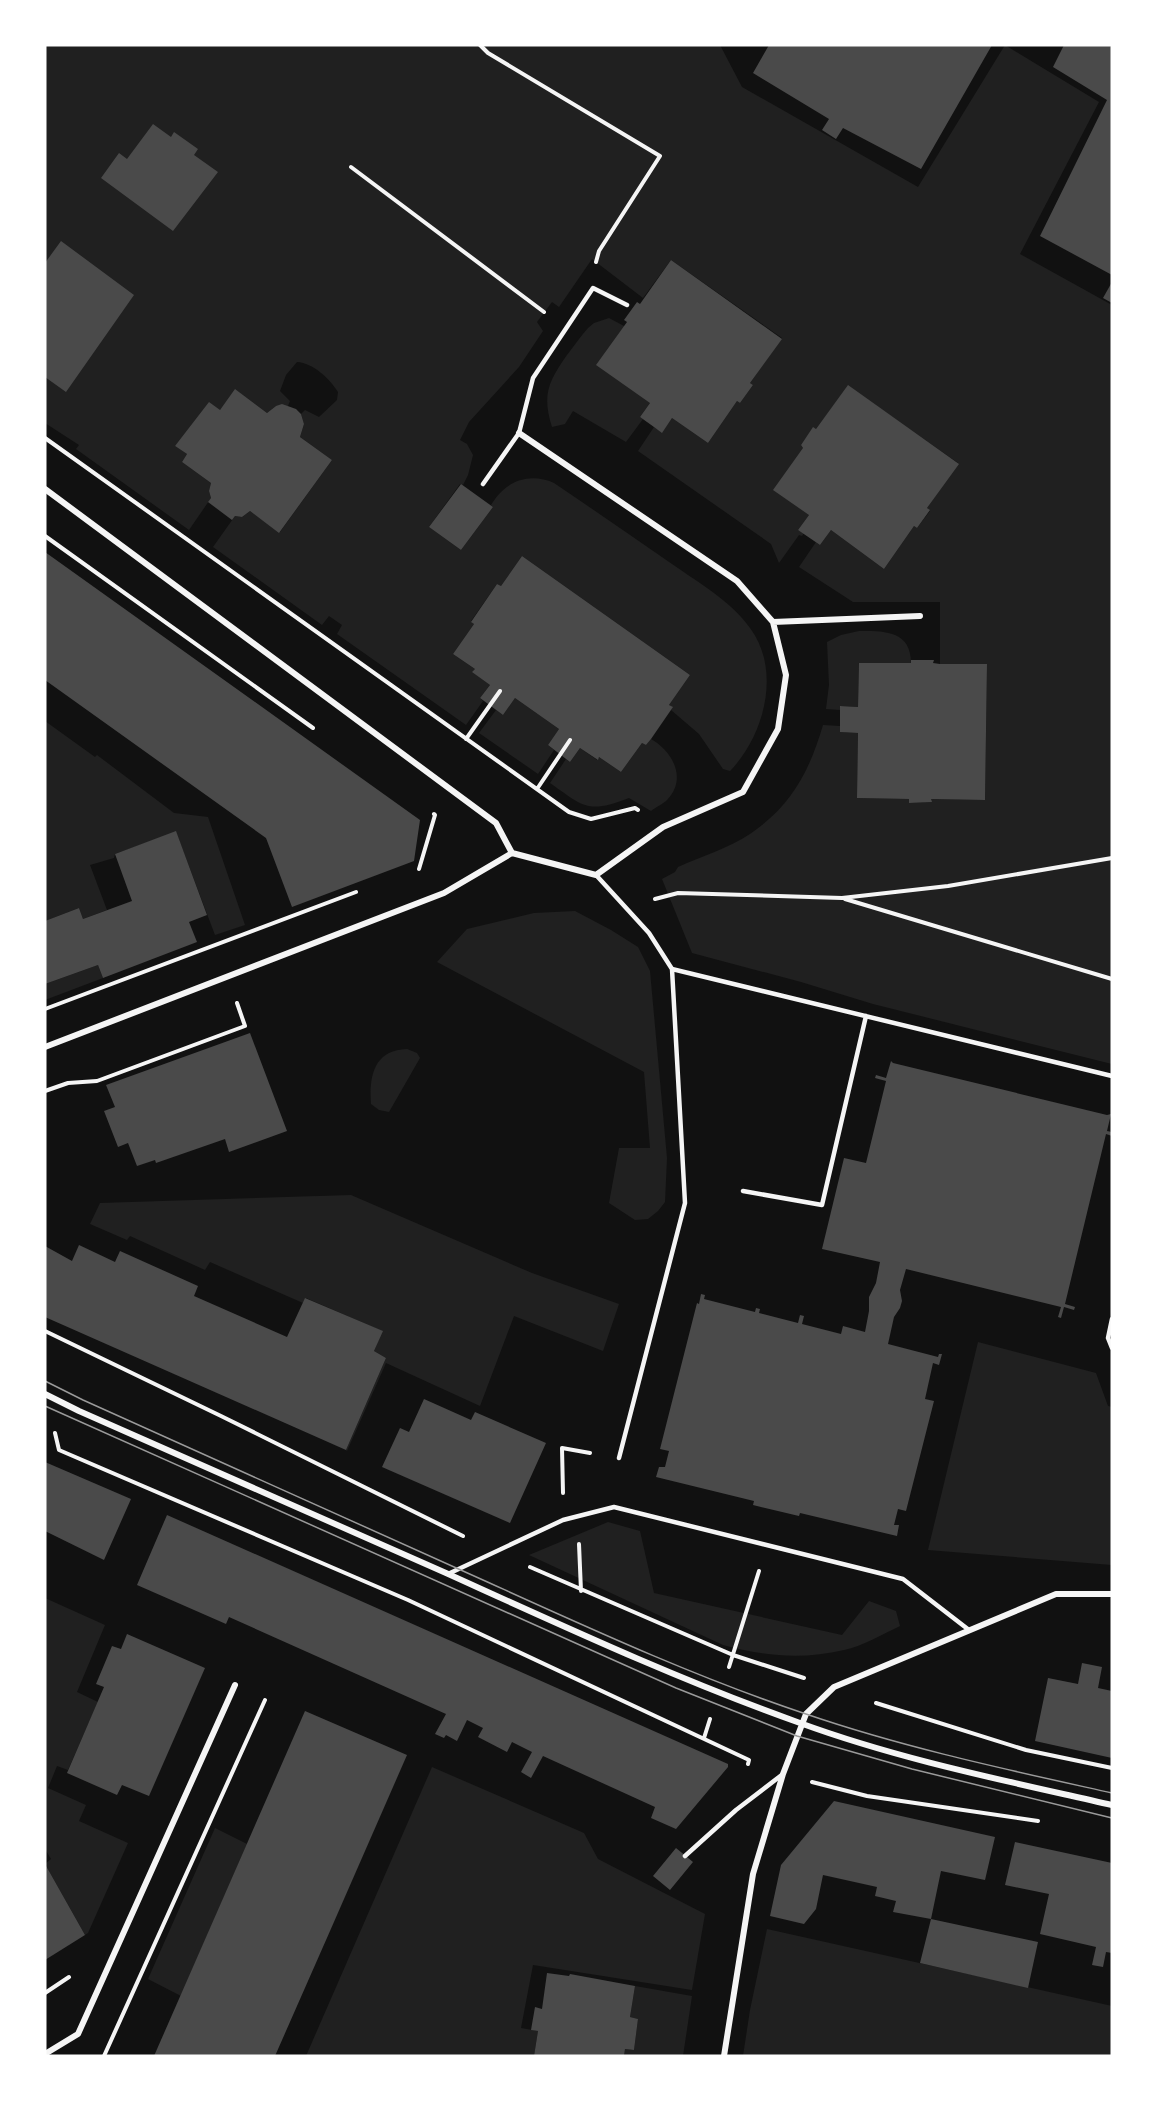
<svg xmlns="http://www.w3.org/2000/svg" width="1157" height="2101" font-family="Roboto,sans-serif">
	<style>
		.green { fill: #202020 }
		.building { fill: #4a4a4a }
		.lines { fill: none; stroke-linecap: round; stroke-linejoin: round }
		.path { stroke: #f5f5f5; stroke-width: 4 }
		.service { stroke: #f5f5f5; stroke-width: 4.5 }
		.minor { stroke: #f5f5f5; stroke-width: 6 }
		.tram { stroke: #9a9a9a; stroke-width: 1.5 }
	</style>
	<rect width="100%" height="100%" fill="#111"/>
	<path class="green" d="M 45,45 L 720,45 L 742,87 L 918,187 L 1005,45 L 1099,102 L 1020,254 L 1112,305 L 1112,1064 L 873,1004 L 801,982 L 692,953 L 662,879 L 675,872 L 678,867 C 702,856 729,848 750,834 C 792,805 809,772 823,725 L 840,726 L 841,732 L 858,733 L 857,798 L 909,799 L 909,803 L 931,802 L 931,799 L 985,800 L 987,664 L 940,664 L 940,602 L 853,602 L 799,567 L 816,542 L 820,545 L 831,530 L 884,569 L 914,526 L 917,528 L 930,511 L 927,508 L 958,463 L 848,386 L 816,429 L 813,428 L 801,445 L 803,448 L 809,515 L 798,530 L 804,533 L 802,536 L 799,535 L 779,563 L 771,544 L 638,451 L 654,427 L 662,432 L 672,418 L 708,443 L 737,401 L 740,403 L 753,385 L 750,383 L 782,338 L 671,260 L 643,298 L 592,259 L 559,307 L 552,302 L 537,322 L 543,331 L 519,367 L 469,422 L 460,440 L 467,444 L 473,455 L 468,475 L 463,485 L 460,484 L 429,527 L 461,550 L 493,507 L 491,505 C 505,481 529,472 554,483 C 594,510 633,537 672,564 C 699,583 731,601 750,628 C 782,671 764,736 730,771 L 723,769 L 699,734 L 671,710 L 672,707 L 669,705 L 690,675 L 522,556 L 501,586 L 497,584 L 471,621 L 474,624 L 453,654 L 475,669 L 473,672 L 490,685 L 480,698 L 483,701 L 466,725 L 337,634 L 342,625 L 329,616 L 322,625 L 213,547 L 235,516 L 242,517 L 250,511 L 280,532 L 332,460 L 300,437 L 304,424 L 301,414 L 305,410 L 319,417 L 337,400 L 338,392 C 329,378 313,363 297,362 L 286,375 L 280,391 L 290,401 L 288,406 L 276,406 L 267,413 L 236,390 L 220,410 L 175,446 L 187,454 L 182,462 L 211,483 L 209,491 L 211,498 L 189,530 L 76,449 L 79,445 L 45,423 Z
		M 609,318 L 624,326 L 650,403 L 640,417 L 643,419 L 626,442 L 573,411 L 565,424 L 552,427 C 542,395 548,382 567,355 C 574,346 580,337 588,328 L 594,323 Z
		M 859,631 C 883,631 911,630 911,663 L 859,663 L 858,707 L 841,706 L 840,710 L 826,709 L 829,685 L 827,642 L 841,635 Z
		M 515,698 L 559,729 L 548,745 L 554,750 L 538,774 L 479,733 L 496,710 L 503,715 Z
		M 45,721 L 95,757 L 97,755 L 174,813 L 208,817 L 245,925 L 215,935 L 176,832 L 115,854 L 114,858 L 90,865 L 107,910 L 83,919 L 79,908 L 45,921 Z
		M 651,739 C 672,751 688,778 667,800 C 663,804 656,807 651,811 L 629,798 C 588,814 584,807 550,783 L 566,759 L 570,762 L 580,748 L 597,760 L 599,757 L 621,772 L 642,743 L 646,745 Z
		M 575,911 L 611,930 L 638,947 L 650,971 L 667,1158 L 665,1202 L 658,1211 L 648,1219 L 635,1220 L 609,1203 L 619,1148 L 650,1148 L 644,1072 L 437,962 L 467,929 L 534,913 Z
		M 98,965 L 103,978 L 45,1000 L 45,984 Z
		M 407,1049 L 417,1053 L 420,1058 L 389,1112 L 379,1110 L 371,1104 C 369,1076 374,1050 407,1049 Z
		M 351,1195 L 532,1273 L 619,1304 L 603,1351 L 514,1316 L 480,1406 L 386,1363 L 347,1451 L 346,1450 L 386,1358 L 374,1351 L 382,1331 L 306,1298 L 303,1303 L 210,1262 L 205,1270 L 130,1236 L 127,1240 L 90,1224 L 100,1203 Z
		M 978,1342 L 1096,1373 L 1108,1406 L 1112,1407 L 1112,1565 L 928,1550 Z
		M 608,1522 L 640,1531 L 654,1593 L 842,1635 L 869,1601 L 896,1611 L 900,1626 C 883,1634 863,1646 844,1650 C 802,1660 764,1656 723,1645 L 529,1555 Z
		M 45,1598 L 105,1625 L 77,1692 L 98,1702 L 68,1770 L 57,1766 L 48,1788 L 86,1805 L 79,1821 L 128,1843 L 88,1933 L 85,1935 L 45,1864 L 51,1859 L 45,1849 Z
		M 432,1767 L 584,1833 L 598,1859 L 705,1914 L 692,1990 L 533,1965 L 521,2028 L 538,2031 L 534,2056 L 306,2056 Z
		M 215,1828 L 247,1844 L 181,1996 L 148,1979 Z
		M 767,1929 L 1112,2006 L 1112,2056 L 743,2056 L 750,2010 Z
		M 635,1986 L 692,1996 L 683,2056 L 624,2056 L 625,2049 L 634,2050 L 638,2019 L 630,2017 Z"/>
	<path class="building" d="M 769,45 L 992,45 L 921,169 L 843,128 L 836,139 L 822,130 L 829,119 L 753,73 Z
		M 1064,45 L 1108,45 L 1112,47 L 1112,275 L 1040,236 L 1107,100 L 1053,67 Z
		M 153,124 L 171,137 L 174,132 L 198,149 L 194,155 L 218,172 L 173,231 L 101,178 L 119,153 L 127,159 Z
		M 61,241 L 134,295 L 66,392 L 45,377 L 45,263 Z
		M 671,260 L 782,339 L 750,383 L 753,385 L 740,403 L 737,401 L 708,443 L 672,418 L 662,433 L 654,427 L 640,417 L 650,403 L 596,365 L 627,322 L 624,320 L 637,302 L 640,304 Z
		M 1112,282 L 1112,303 L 1103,298 Z
		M 848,385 L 959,464 L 927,508 L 930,510 L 917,528 L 914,526 L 884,569 L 831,530 L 820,545 L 798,530 L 809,515 L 773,490 L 803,448 L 801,445 L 813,427 L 816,429 Z
		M 235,389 L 267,413 L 276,406 L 282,404 L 296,409 L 301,414 L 304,424 L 300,437 L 332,460 L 279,533 L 250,511 L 242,517 L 235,516 L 232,520 L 208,502 L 211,498 L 209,491 L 211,483 L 182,462 L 187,454 L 175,446 L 209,402 L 220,410 Z
		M 461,484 L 493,507 L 461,550 L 429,527 Z
		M 45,552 L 420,820 L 414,861 L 292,907 L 266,838 L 45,680 Z
		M 522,556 L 690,675 L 669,705 L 673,707 L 651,739 L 646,745 L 642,743 L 621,772 L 599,757 L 598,760 L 580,748 L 570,762 L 548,745 L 559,729 L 515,698 L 503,715 L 480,698 L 490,685 L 472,672 L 475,669 L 453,654 L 474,624 L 471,622 L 497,584 L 501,586 Z
		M 911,660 L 934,660 L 933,663 L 940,664 L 987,664 L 985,800 L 931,799 L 932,802 L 909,803 L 909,799 L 857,798 L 858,733 L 840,732 L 840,706 L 858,707 L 859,663 L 911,663 Z
		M 176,831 L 207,915 L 189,922 L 197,942 L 103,978 L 98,965 L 45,984 L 45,921 L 79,908 L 83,919 L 132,901 L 115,854 Z
		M 250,1033 L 287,1131 L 229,1152 L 225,1139 L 156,1163 L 155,1160 L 137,1166 L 128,1143 L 118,1147 L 104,1111 L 115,1107 L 106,1085 Z
		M 891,1061 L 893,1063 L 1107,1115 L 1111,1114 L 1107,1131 L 1112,1132 L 1112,1136 L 1106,1134 L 1065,1304 L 1075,1307 L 1074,1310 L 1064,1307 L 1061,1318 L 1058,1317 L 1061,1307 L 906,1269 L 900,1290 L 902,1301 L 900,1308 L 894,1317 L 888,1344 L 938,1357 L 939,1354 L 942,1354 L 939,1365 L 933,1363 L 925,1399 L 934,1401 L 906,1511 L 898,1509 L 894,1525 L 899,1525 L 897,1536 L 800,1513 L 799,1516 L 753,1505 L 754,1501 L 656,1477 L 659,1467 L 665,1467 L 669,1451 L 660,1449 L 697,1303 L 699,1304 L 701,1294 L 705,1295 L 704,1299 L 755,1312 L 756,1308 L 760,1309 L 759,1313 L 798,1323 L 800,1315 L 804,1316 L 802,1324 L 841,1334 L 843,1326 L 865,1332 L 869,1311 L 869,1297 L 876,1283 L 880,1262 L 822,1249 L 844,1158 L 866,1163 L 886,1081 L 875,1078 L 876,1075 L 886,1078 Z
		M 79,1245 L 115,1262 L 120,1251 L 198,1286 L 194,1296 L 287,1337 L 305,1298 L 383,1331 L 374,1351 L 386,1358 L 346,1450 L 45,1317 L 45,1246 L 72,1261 Z
		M 424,1399 L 471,1420 L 475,1412 L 546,1443 L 510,1523 L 382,1467 L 400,1428 L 409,1432 Z
		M 45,1462 L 131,1499 L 104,1560 L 45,1531 Z
		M 167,1515 L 728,1764 L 728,1767 L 676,1829 L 651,1818 L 655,1807 L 543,1756 L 531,1778 L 521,1772 L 532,1752 L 512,1742 L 507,1752 L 478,1737 L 483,1728 L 467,1720 L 457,1741 L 446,1735 L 444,1738 L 435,1734 L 446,1714 L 229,1617 L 226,1624 L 137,1585 Z
		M 127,1634 L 205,1668 L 149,1796 L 122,1785 L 117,1795 L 67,1773 L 104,1687 L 96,1684 L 112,1646 L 121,1649 Z
		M 1082,1663 L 1102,1667 L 1098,1688 L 1112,1691 L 1112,1758 L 1035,1741 L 1048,1678 L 1078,1684 Z
		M 305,1711 L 407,1755 L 330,1931 L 275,2056 L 154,2056 Z
		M 834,1801 L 995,1837 L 985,1880 L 941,1871 L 931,1919 L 893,1912 L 896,1901 L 875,1896 L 877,1887 L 823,1875 L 816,1909 L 804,1924 L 770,1916 L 781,1865 Z
		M 1015,1842 L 1112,1863 L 1112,1953 L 1106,1952 L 1103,1967 L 1092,1965 L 1096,1947 L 1040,1934 L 1049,1894 L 1005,1885 Z
		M 676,1848 L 693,1862 L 670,1890 L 653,1876 Z
		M 45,1864 L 85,1935 L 45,1960 Z
		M 931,1919 L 1038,1942 L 1028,1988 L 920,1963 Z
		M 547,1973 L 569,1976 L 570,1974 L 635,1986 L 630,2017 L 638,2019 L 634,2050 L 625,2049 L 624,2056 L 534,2056 L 538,2031 L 531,2030 L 535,2007 L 542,2009 Z"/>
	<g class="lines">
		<path class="path" d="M 480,45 L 488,53 L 660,156 L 599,251 L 596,262
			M 351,167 L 544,312
			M 45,438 L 569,812 L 591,819 L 635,808 L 638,810
			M 45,536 L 313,728
			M 466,739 L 500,691
			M 537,789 L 570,740
			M 419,869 L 435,815 L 434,814
			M 655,899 L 678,893 L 842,898 L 948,886 L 1112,858
			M 845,899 L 1112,979
			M 45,1009 L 356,892
			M 45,1091 L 68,1083 L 97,1081 L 245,1026 L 237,1003
			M 45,1331 L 221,1416 L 463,1536
			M 55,1433 L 59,1450 L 408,1600 L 749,1760 L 748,1764
			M 563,1493 L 562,1448 L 590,1453
			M 579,1544 L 581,1591
			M 530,1567 L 733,1655 L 804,1678
			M 729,1667 L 759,1571
			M 876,1703 L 1026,1750 L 1112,1768
			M 704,1738 L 710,1719
			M 812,1782 L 867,1796 L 1038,1821
			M 45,1993 L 69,1977
			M 104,2056 L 265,1700"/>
		<path class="service" d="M 483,484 L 519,433 L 533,378 L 593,288 L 627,305
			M 596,875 L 649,933 L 672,969 L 685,1203 L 619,1458
			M 672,969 L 1112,1076
			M 743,1191 L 822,1205 L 866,1016
			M 1112,1319 L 1108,1338 L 1112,1348
			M 448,1574 L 563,1520 L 614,1507 L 903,1579 L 969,1630
			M 685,1856 L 736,1810 L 783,1774"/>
		<path class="minor" d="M 45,489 L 496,823 L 512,853
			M 773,622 L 920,616
			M 512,853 L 596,875 L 663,827 L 743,792 L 778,729 L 786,675 L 773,622 L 737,581 L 519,433
			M 45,1047 L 444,893 L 512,853
			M 45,1394 L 79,1411 C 201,1465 324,1519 446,1573 C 563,1626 679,1680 800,1723 C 901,1760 1007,1781 1112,1805
			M 45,2054 L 78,2034 L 235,1685
			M 724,2056 L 753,1874 L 783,1774 L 806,1714 L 834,1687 L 1056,1594 L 1112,1594"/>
		<path class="tram" d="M 45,1381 L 83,1400 C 216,1460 349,1520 483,1580 C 589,1628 695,1677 806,1714 C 905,1748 1009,1770 1112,1793
			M 45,1406 L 676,1688 L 797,1736 L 912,1769 L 1112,1818"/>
	</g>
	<rect width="1157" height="2101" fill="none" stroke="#ffffff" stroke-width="93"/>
</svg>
